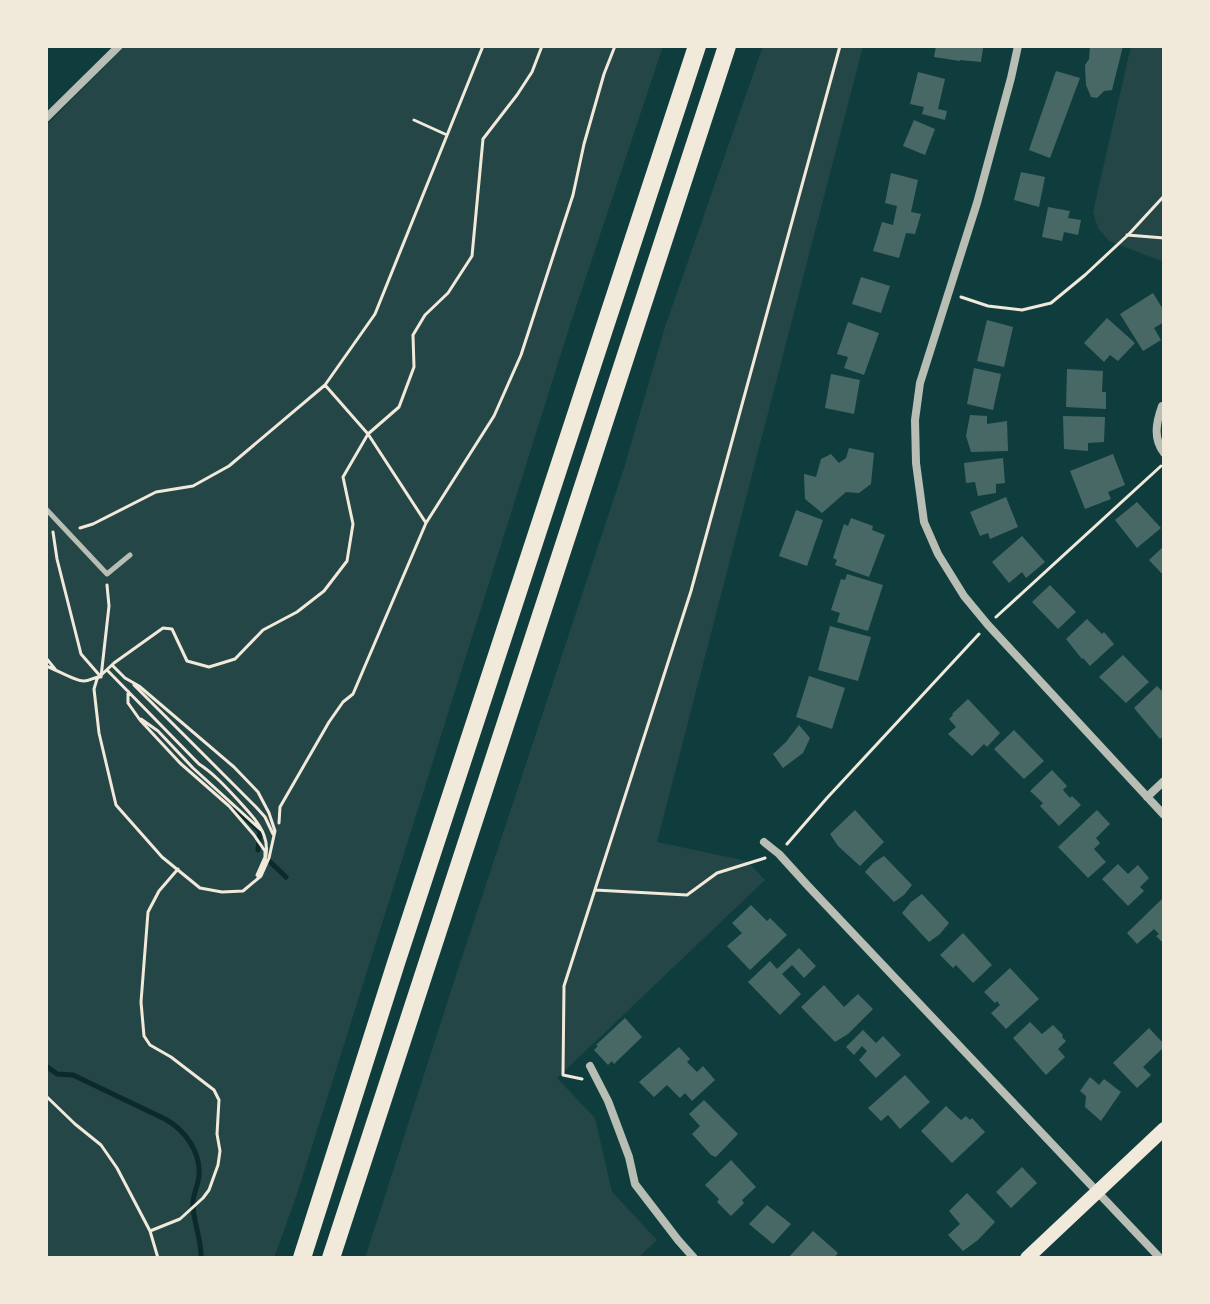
<svg xmlns="http://www.w3.org/2000/svg" width="1210" height="1304" font-family="Rubik,sans-serif">
	<style>
		.green { fill: #244646 }
		.lines { fill: none; stroke-linecap: round; stroke-linejoin: round }
		.stream { stroke: #0a2a2b; stroke-width: 5 }
		.building { fill: #486865 }
		.path { stroke: #f1e9da; stroke-width: 3 }
		.service { stroke: #b8beb3; stroke-width: 5 }
		.minor { stroke: #b8beb3; stroke-width: 8 }
		.secondary { stroke: #f1e9da; stroke-width: 14 }
		.motorway { stroke: #f1e9da; stroke-width: 18 }
	</style>
	<rect width="100%" height="100%" fill="#0f3d3e"/>
	<path class="green" d="M 125,46 L 663,46 L 570,325 L 298,1191 L 274,1258 L 46,1258 L 46,126 Z
		M 763,46 L 863,46 L 657,842 L 747,861 L 765,880 L 557,1078 L 595,1118 L 612,1192 L 657,1240 L 638,1258 L 365,1258 L 459,966 L 624,468 L 665,327 Z
		M 1131,46 L 1164,46 L 1164,262 L 1109,241 L 1098,228 L 1093,212 Z"/>
	<g class="lines">
		<path class="stream" d="M 236,809 L 260,831 L 258,850
			M 266,858 L 286,877
			M 46,1066 L 57,1074 L 73,1075 L 165,1119 C 185,1130 201,1152 199,1176 C 198,1185 194,1193 193,1201 C 192,1220 202,1239 201,1258"/>
	</g>
	<path class="building" d="M 936,46 L 973,46 L 983,48 L 981,62 L 960,60 L 960,61 L 934,57 Z
		M 1090,46 L 1123,46 L 1112,90 L 1104,91 L 1097,98 L 1091,97 L 1086,85 L 1085,65 L 1089,59 Z
		M 1056,71 L 1080,78 L 1050,158 L 1029,150 Z
		M 918,72 L 945,79 L 938,109 L 947,111 L 945,120 L 922,114 L 924,107 L 910,104 Z
		M 914,120 L 935,129 L 925,155 L 903,146 Z
		M 1021,172 L 1045,177 L 1039,207 L 1014,200 Z
		M 891,173 L 918,180 L 911,212 L 921,214 L 915,234 L 906,233 L 899,258 L 873,251 L 882,222 L 893,225 L 897,206 L 885,203 Z
		M 1048,207 L 1070,211 L 1068,218 L 1081,220 L 1078,235 L 1064,232 L 1062,241 L 1042,237 Z
		M 861,277 L 890,286 L 881,313 L 852,304 Z
		M 1153,293 L 1164,311 L 1164,322 L 1154,328 L 1161,340 L 1143,351 L 1120,314 Z
		M 1107,318 L 1135,343 L 1118,361 L 1110,355 L 1104,362 L 1084,343 Z
		M 987,320 L 1013,327 L 1004,367 L 977,361 Z
		M 848,322 L 879,333 L 864,375 L 844,368 L 848,357 L 837,354 Z
		M 974,368 L 1001,374 L 993,410 L 967,404 Z
		M 1067,369 L 1103,371 L 1102,392 L 1106,392 L 1106,409 L 1066,407 Z
		M 831,374 L 860,380 L 854,414 L 825,408 Z
		M 970,415 L 987,416 L 987,424 L 1007,421 L 1008,451 L 971,452 L 966,436 Z
		M 1063,416 L 1105,417 L 1104,442 L 1088,443 L 1088,451 L 1064,449 Z
		M 849,448 L 874,453 L 871,484 L 859,493 L 846,492 L 822,513 L 805,499 L 804,474 L 816,477 L 821,459 L 831,454 L 839,463 L 846,458 Z
		M 1113,454 L 1125,485 L 1108,492 L 1111,499 L 1085,509 L 1070,471 Z
		M 1003,458 L 1005,483 L 996,484 L 996,493 L 978,496 L 975,482 L 966,483 L 964,463 Z
		M 1006,497 L 1018,527 L 990,539 L 988,533 L 980,536 L 970,512 Z
		M 1137,502 L 1161,528 L 1137,548 L 1115,520 Z
		M 796,510 L 823,520 L 807,566 L 779,556 Z
		M 851,518 L 873,526 L 872,530 L 885,535 L 869,577 L 835,565 L 837,560 L 833,558 L 844,524 L 848,526 Z
		M 1022,536 L 1045,562 L 1026,578 L 1022,572 L 1009,583 L 992,562 Z
		M 1164,546 L 1164,576 L 1149,560 Z
		M 847,574 L 883,585 L 868,631 L 837,622 L 840,613 L 831,610 L 841,579 L 845,580 Z
		M 1050,585 L 1076,612 L 1058,629 L 1032,602 Z
		M 1087,619 L 1102,634 L 1104,632 L 1114,644 L 1090,666 L 1083,658 L 1082,659 L 1066,639 Z
		M 830,626 L 871,637 L 858,681 L 818,670 Z
		M 1123,655 L 1149,682 L 1126,703 L 1099,677 Z
		M 809,676 L 845,688 L 832,729 L 796,717 Z
		M 1157,686 L 1164,693 L 1164,736 L 1160,739 L 1134,708 Z
		M 968,699 L 1000,733 L 987,747 L 984,744 L 972,756 L 948,734 L 956,727 L 949,719 L 953,715 L 952,714 Z
		M 799,725 L 810,738 L 803,753 L 783,768 L 773,754 L 786,742 Z
		M 1014,730 L 1044,761 L 1024,779 L 994,749 Z
		M 1052,770 L 1067,786 L 1063,790 L 1070,798 L 1072,796 L 1081,805 L 1059,826 L 1040,806 L 1043,803 L 1030,791 Z
		M 855,810 L 884,842 L 860,866 L 838,846 L 830,834 Z
		M 1097,810 L 1110,824 L 1096,838 L 1100,843 L 1094,849 L 1106,862 L 1088,878 L 1058,847 Z
		M 884,856 L 912,885 L 904,895 L 894,902 L 865,872 L 873,863 Z
		M 1118,864 L 1128,874 L 1138,865 L 1149,878 L 1140,887 L 1144,891 L 1128,906 L 1102,879 Z
		M 922,894 L 949,923 L 940,934 L 929,942 L 902,913 L 911,902 Z
		M 1164,897 L 1164,944 L 1156,936 L 1159,934 L 1154,929 L 1137,944 L 1127,933 Z
		M 751,905 L 767,921 L 770,918 L 787,935 L 750,970 L 727,946 L 742,933 L 732,923 Z
		M 963,933 L 992,965 L 973,983 L 956,965 L 953,968 L 940,955 Z
		M 799,948 L 816,966 L 804,978 L 792,965 L 782,974 L 801,994 L 780,1015 L 748,982 L 770,961 L 777,969 Z
		M 1010,968 L 1039,999 L 1006,1029 L 991,1013 L 1000,1005 L 997,1001 L 995,1003 L 984,992 Z
		M 824,985 L 844,1007 L 858,994 L 873,1009 L 848,1034 L 835,1042 L 801,1007 Z
		M 625,1018 L 642,1037 L 614,1064 L 612,1061 L 608,1065 L 594,1050 L 598,1046 L 596,1045 Z
		M 1030,1022 L 1042,1034 L 1053,1025 L 1063,1035 L 1062,1037 L 1066,1041 L 1058,1049 L 1065,1057 L 1046,1075 L 1013,1038 Z
		M 1149,1028 L 1164,1044 L 1164,1047 L 1143,1067 L 1151,1075 L 1137,1088 L 1113,1063 Z
		M 863,1030 L 876,1043 L 883,1036 L 901,1055 L 876,1078 L 859,1060 L 867,1051 L 862,1046 L 854,1055 L 846,1047 Z
		M 679,1047 L 690,1059 L 687,1062 L 697,1072 L 703,1066 L 715,1080 L 692,1101 L 685,1093 L 680,1098 L 667,1085 L 654,1097 L 639,1082 Z
		M 905,1075 L 930,1102 L 900,1129 L 888,1115 L 881,1121 L 868,1108 Z
		M 1090,1077 L 1099,1085 L 1104,1079 L 1121,1092 L 1101,1121 L 1085,1107 L 1086,1096 L 1080,1091 Z
		M 704,1100 L 738,1134 L 716,1157 L 711,1155 L 692,1134 L 700,1126 L 689,1114 Z
		M 946,1106 L 961,1120 L 966,1116 L 970,1120 L 972,1118 L 985,1132 L 952,1163 L 921,1131 Z
		M 731,1160 L 756,1187 L 742,1200 L 744,1203 L 731,1216 L 717,1202 L 719,1199 L 705,1185 Z
		M 1022,1167 L 1037,1183 L 1011,1208 L 996,1192 Z
		M 967,1193 L 995,1222 L 978,1240 L 963,1251 L 948,1235 L 960,1224 L 949,1211 Z
		M 767,1205 L 791,1224 L 773,1244 L 749,1224 Z
		M 813,1231 L 838,1253 L 834,1258 L 788,1258 Z"/>
	<g class="lines">
		<path class="path" d="M 414,120 L 447,135
			M 1127,235 L 1164,238
			M 961,297 L 988,306 L 1022,310 L 1051,303 L 1085,275 L 1129,234 L 1164,196
			M 325,385 L 368,434 L 426,523
			M 80,528 L 93,524 L 156,492 L 193,486 L 229,466 L 325,385 L 375,314 L 483,46
			M 53,532 L 57,559 L 81,654 L 101,677
			M 996,617 L 1161,466
			M 46,658 L 55,669
			M 112,665 L 125,678
			M 46,666 C 55,669 77,682 84,681 C 89,681 93,678 98,677
			M 108,671 L 199,764 C 213,773 225,786 237,799 C 260,824 278,842 258,877
			M 101,677 L 109,606 L 107,585
			M 125,678 L 139,686 L 234,767 L 258,792 L 269,813 L 275,831 L 269,858 L 261,876 L 243,891 L 222,892 L 200,888 L 162,857 L 116,805 L 99,733 L 94,689 L 97,679 L 114,663 L 163,628 L 172,629 L 187,661 L 209,667 L 235,659 L 263,630 L 297,612 L 324,591 L 347,561 L 353,524 L 343,477 L 368,434 L 399,407 L 414,367 L 413,335 L 425,315 L 448,293 L 472,256 L 483,139 L 517,95 L 532,72 L 542,46
			M 134,685 L 256,807 L 265,817 L 273,834
			M 128,691 L 128,703 L 140,720 L 180,763 L 229,806 L 254,835 L 265,851 L 265,857 L 257,875
			M 141,719 L 158,731 L 193,768 L 261,830
			M 279,823 L 280,807 L 329,722 L 343,702 L 353,694 L 426,523 L 494,416 L 521,355 L 573,195 L 584,144 L 604,74 L 615,46
			M 787,844 L 827,798 L 979,634
			M 595,890 L 687,895 L 717,873 L 765,858
			M 582,1079 L 563,1075 L 564,986 L 691,591 L 840,46
			M 46,1096 L 75,1124 L 101,1145 L 117,1168 L 150,1231 L 158,1258
			M 150,1231 L 180,1219 L 203,1198 L 209,1190 L 218,1165 L 220,1151 L 217,1134 L 219,1100 L 214,1090 L 171,1057 L 150,1045 L 144,1036 L 141,1002 L 148,912 L 159,891 L 178,869"/>
		<path class="service" d="M 46,509 L 107,574 L 130,555"/>
		<path class="minor" d="M 1018,46 L 1011,78 L 977,203 L 920,383 L 915,420 L 916,463 L 924,522 L 938,554 L 964,596 L 988,625 L 1164,815
			M 46,118 L 119,46
			M 1162,406 C 1156,423 1153,438 1164,453
			M 1147,797 L 1164,781
			M 764,842 L 779,854 L 808,886 L 1160,1258
			M 590,1066 L 608,1101 L 629,1157 L 635,1184 L 678,1240 L 694,1258"/>
		<path class="secondary" d="M 1027,1258 L 1164,1129"/>
		<path class="motorway" d="M 302,1258 L 397,960 L 697,46
			M 331,1258 L 727,46"/>
	</g>
	<rect width="1210" height="1304" fill="none" stroke="#f1e9da" stroke-width="96"/>
</svg>
